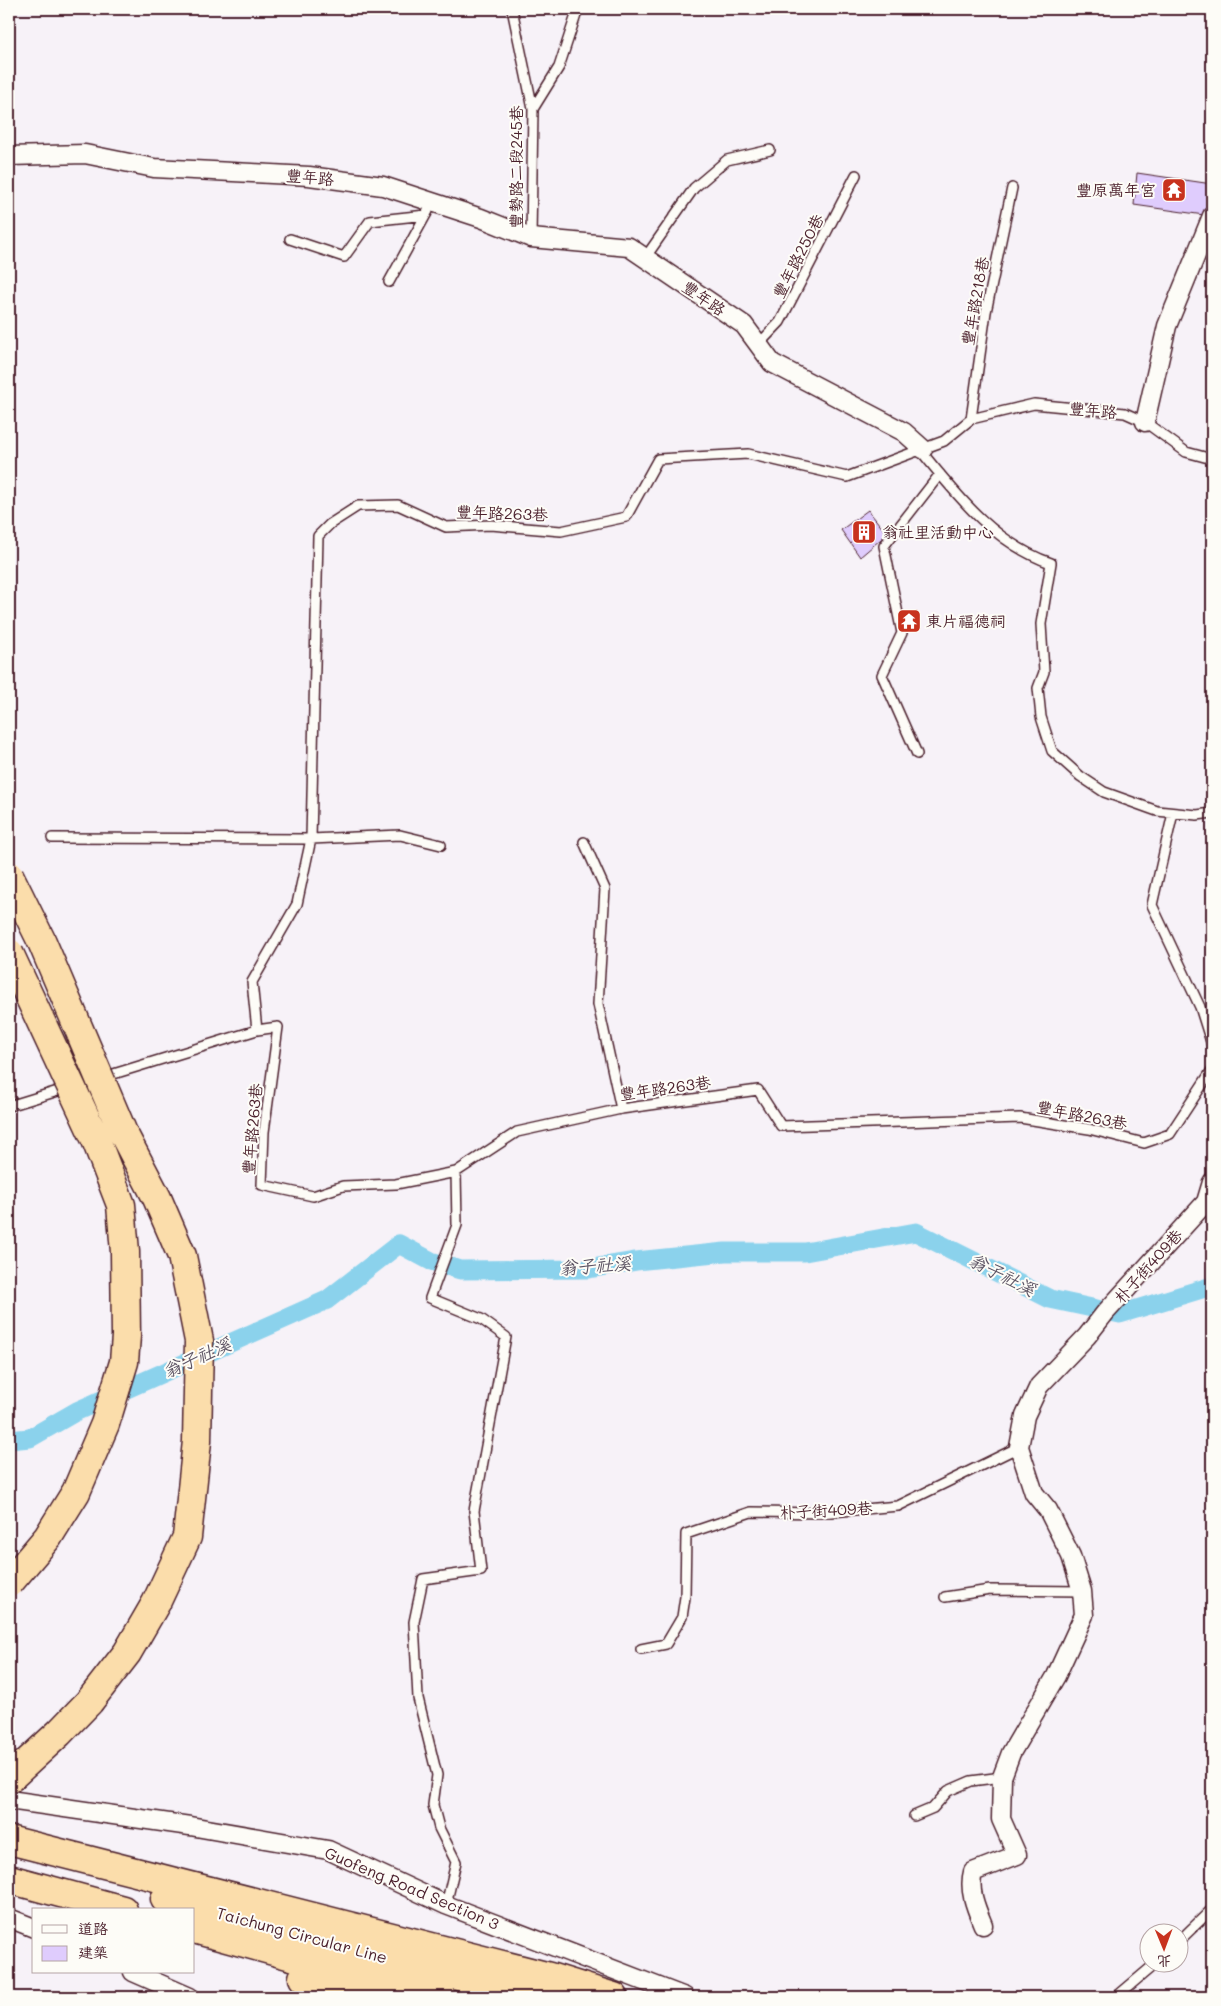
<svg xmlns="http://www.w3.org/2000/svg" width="1221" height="2006" font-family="Mali,'LXGW WenKai TC',sans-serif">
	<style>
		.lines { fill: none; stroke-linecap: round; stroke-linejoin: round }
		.canal { stroke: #8bd2ec; stroke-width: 19 }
		.building { fill: #dfccfd; stroke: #4a1f2b }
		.lane-casing { stroke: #4a1f2b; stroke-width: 12 }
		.street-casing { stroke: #4a1f2b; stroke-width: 21 }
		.highway-casing { stroke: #4a1f2b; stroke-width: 31 }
		.lane { stroke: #fdfcf7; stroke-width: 9 }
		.street { stroke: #fdfcf7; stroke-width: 18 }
		.highway { stroke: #fbddab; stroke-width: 28 }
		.highway-bridge-casing { stroke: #4a1f2b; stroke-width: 31; stroke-linecap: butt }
		.highway-bridge { stroke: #fbddab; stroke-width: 28 }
		.labels { text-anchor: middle; stroke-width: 4; stroke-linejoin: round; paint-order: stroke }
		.street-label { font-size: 16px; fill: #4a1f2b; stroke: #fdfcf7 }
		.poi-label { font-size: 16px; fill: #4a1f2b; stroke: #fdfcf7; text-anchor: start }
		.water-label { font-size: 18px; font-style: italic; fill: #5e5565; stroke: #fdfcf7 }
	</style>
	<rect width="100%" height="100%" fill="#f7f2f8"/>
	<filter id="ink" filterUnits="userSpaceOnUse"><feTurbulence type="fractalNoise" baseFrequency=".02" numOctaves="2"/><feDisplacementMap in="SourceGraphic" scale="10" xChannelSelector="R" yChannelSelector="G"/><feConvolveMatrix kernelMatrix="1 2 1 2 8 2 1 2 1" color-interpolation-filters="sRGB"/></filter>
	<g filter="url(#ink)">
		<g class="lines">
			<path class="canal" d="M 9,1440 L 30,1438 L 77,1411 L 327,1300 L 399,1244 L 431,1261 L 460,1270 L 587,1269 L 636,1261 L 725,1252 L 805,1252 L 916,1232 L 1050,1299 L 1120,1314 L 1212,1286"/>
		</g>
		<path class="building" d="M 1137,173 L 1212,184 L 1211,216 L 1134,205 Z
			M 868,510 L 887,534 L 860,557 L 841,530 Z"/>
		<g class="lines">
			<defs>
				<path id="lane" d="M 512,9 L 533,109 L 531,238
					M 533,109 L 559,67 L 578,9
					M 290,239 L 344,257 L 370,221 L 426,215
					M 645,258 L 694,188 L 727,160 L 770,150
					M 389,282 L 428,211
					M 758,345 L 780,322 L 856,175
					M 971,419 L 986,312 L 1012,188
					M 923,449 L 925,456 C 960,499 996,544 1051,563 L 1041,624 L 1044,672 L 1038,688 L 1041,717 L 1052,751 L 1080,776 L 1104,792 L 1157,811 L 1197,815 L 1212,813
					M 917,754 L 882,675 L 902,633 L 884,546 L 940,474
					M 1173,813 L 1152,905 L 1200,1007 L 1212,1045
					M 52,838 L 311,839 L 400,835 L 441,845
					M 584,842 L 605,889 L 598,1004 L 621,1109
					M 257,1030 L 252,982 L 297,904 L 311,839 L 318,536 L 330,524 L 358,506 L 398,505 L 446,527 L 491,525 L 561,531 L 626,517 L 658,459 L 748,454 L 847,477 L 944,441 L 971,419 L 1034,404 L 1125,413 L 1145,422 L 1186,452 L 1212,459
					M 9,1106 L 257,1030 L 278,1027 L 264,1132 L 262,1185 L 313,1196 L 343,1186 L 396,1184 L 456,1172 L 517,1132 L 621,1109 L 758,1090 L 781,1126 L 1020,1118 L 1089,1129 L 1144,1143 L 1170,1134 L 1212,1070
					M 945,1597 L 990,1590 L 1082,1591
					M 641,1649 L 666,1644 L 682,1617 L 685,1597 L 686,1534 L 751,1512 L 821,1513 L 898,1506 L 1019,1447
					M 914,1816 L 933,1808 L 948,1791 L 971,1781 L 1002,1777
					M 446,1905 L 456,1862 L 439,1828 L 433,1805 L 437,1775 L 418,1698 L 414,1622 L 423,1579 L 481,1571 L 474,1511 L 506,1337 L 481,1319 L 430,1298 L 457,1225 L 456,1172
					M 1178,1942 L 1212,1909
					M 1116,1997 L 1155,1964"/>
				<path id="street" d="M 9,156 L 85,154 L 154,168 L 309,176 L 383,186 L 481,218 L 531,238 L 629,247 L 744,325 L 772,363 L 904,432 L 923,449
					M 1145,422 L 1167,326 L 1212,216
					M 9,1800 L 190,1826 L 328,1850 L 446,1905 L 685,1997
					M 9,1918 L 34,1928
					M 983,1925 C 976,1908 968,1890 973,1872 L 1017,1855 L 1001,1819 L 1002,1777 L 1011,1753 L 1056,1676 L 1084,1615 L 1082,1591 L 1071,1556 L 1048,1510 L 1034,1493 L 1019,1447 L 1025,1416 L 1039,1386 L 1087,1336 L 1105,1313 L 1206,1202 L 1212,1182
					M 133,1972 L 190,1997"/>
				<path id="highway" d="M 9,1779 L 59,1733 L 89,1702
					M 9,1840 L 550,1977 L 614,1997
					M 9,1879 L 123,1910
					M 165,1899 L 538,1997
					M 194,1929 L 441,1997
					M 303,1978 L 371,1997"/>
			</defs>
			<use href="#lane" class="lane-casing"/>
			<use href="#street" class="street-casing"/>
			<use href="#highway" class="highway-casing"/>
			<use href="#lane" class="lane"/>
			<use href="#street" class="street"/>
			<use href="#highway" class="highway"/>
			<defs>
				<path id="highway-bridge" d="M 9,875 L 42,942 L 123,1133 L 157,1198 L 182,1256 L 199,1341 L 197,1441 L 187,1537 L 156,1603 L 127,1653 L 89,1702
					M 9,953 L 96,1140 L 121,1205 L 125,1252 L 126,1336 L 124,1362 L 105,1424 L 76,1492 L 48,1537 L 9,1583"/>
			</defs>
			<use href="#highway-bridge" class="highway-bridge-casing"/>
			<use href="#highway-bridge" class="highway-bridge"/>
		</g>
	</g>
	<defs>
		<symbol id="temple-square" viewBox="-11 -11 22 22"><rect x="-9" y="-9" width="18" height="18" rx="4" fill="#c8321e" stroke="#fdfcf7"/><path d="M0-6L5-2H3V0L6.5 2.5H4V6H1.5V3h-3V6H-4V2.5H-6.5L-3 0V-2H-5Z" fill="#fff"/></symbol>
		<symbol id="building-square" viewBox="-11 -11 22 22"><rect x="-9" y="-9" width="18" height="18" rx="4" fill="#c8321e" stroke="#fdfcf7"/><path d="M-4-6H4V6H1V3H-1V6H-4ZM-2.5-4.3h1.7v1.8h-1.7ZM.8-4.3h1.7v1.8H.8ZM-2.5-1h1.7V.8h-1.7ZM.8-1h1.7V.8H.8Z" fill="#fff"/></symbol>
	</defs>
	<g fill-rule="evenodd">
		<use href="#temple-square" x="1160" y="176" width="28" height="28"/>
		<use href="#building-square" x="850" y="518" width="28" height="28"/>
		<use href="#temple-square" x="895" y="607" width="28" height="28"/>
	</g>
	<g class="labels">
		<g class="street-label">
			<text transform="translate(516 167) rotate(-90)" y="6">豐勢路二段245巷</text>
			<text transform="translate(310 177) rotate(5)" y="6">豐年路</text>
			<text transform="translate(798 256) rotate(-63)" y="6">豐年路250巷</text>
			<text transform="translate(704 298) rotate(34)" y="6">豐年路</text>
			<text transform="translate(975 301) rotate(-80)" y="6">豐年路218巷</text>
			<text transform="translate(1093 410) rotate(5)" y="6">豐年路</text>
			<text transform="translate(502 513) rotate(2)" y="6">豐年路263巷</text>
			<text transform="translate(665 1088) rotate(-8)" y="6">豐年路263巷</text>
			<text transform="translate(1082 1115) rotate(11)" y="6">豐年路263巷</text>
			<text transform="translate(252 1129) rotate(-85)" y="6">豐年路263巷</text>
			<text transform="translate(1148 1266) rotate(-48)" y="6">朴子街409巷</text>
			<text transform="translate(826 1510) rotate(-3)" y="6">朴子街409巷</text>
			<text transform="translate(412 1888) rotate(23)" y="6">Guofeng Road Section 3</text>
			<text transform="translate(302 1935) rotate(15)" y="6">Taichung Circular Line</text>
		</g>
		<g class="poi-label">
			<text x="1156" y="196" text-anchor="end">豐原萬年宮</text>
			<text x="882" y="538">翁社里活動中心</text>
			<text x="926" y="627">東片福德祠</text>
		</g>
		<g class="water-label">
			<text transform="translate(595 1266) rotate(-4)" y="6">翁子社溪</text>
			<text transform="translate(1002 1275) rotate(27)" y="6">翁子社溪</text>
			<text transform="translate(197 1358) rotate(-24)" y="6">翁子社溪</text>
		</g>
	</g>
	<rect width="1221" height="2006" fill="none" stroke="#fdfcf7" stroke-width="30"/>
	<rect x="15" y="15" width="1191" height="1976" fill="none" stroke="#4a1f2b" stroke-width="2" filter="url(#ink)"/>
	<rect x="32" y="1908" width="162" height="65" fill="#fdfcf7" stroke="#b5a4a5"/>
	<rect x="42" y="1925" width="25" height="8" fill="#fdfcf7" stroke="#b5a4a5"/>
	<text x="78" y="1934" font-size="15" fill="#4a1f2b">道路</text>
	<rect x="42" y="1946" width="25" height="15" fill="#dfccfd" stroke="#b5a4a5"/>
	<text x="78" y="1958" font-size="15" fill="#4a1f2b">建築</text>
	<g transform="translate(1164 1948) rotate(179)"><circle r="24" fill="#fdfcf7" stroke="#b5a4a5"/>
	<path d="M0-4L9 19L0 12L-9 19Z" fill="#c8321e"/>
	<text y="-8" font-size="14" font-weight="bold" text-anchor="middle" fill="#4a1f2b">北</text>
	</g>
</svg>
